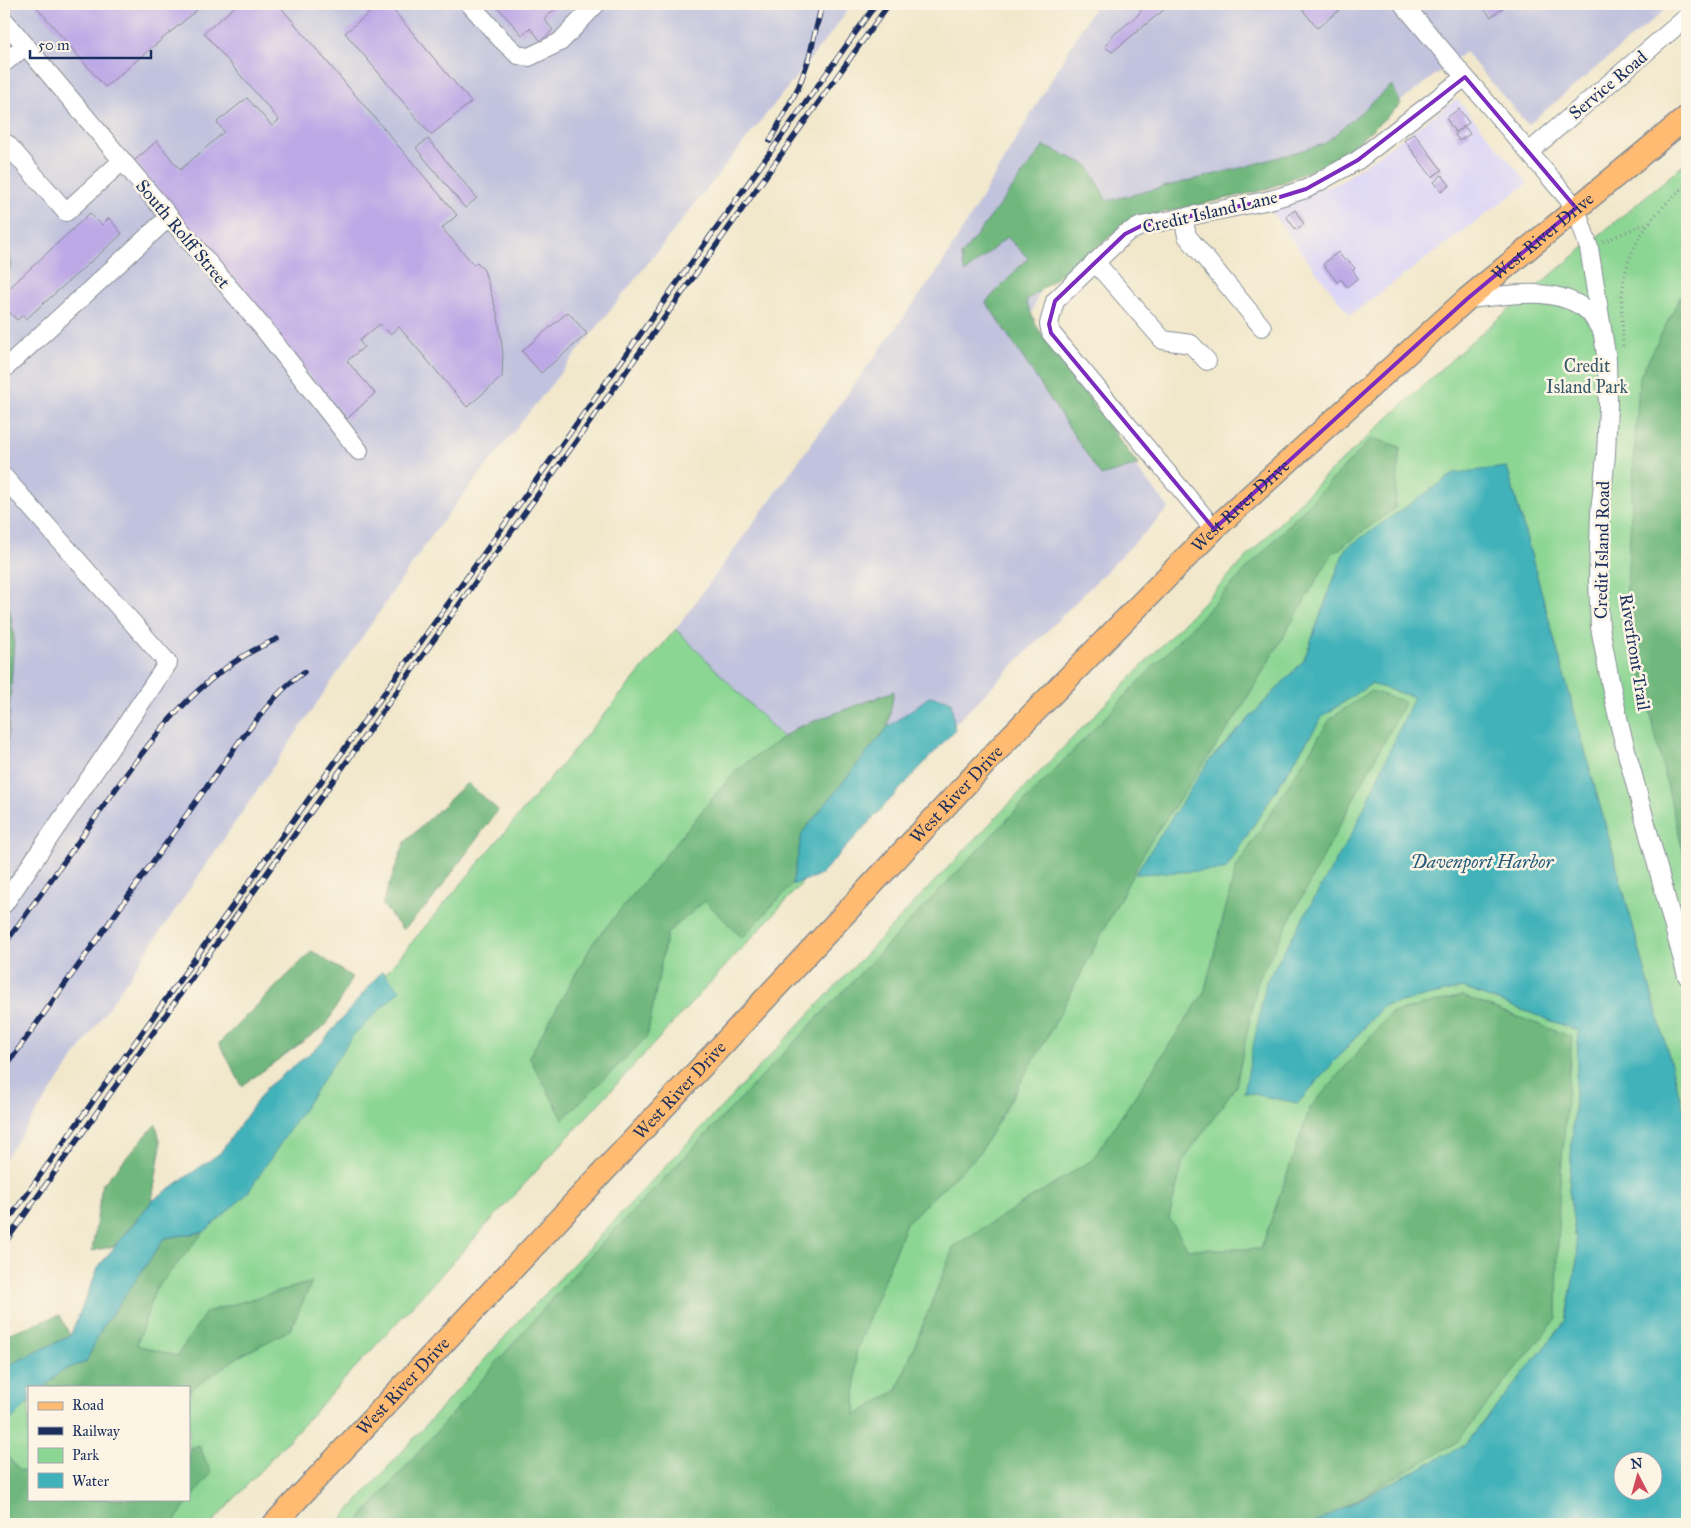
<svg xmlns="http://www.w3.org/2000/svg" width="1691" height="1528" font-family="'IM FELL Great Primer',serif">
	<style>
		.built { fill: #dbd6f7 }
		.industrial { fill: #c1c2dd }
		.green { fill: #8bd693; stroke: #538278 }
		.forest { fill: #70b77d; stroke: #46736e }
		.water { fill: #42b2ba; stroke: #2e708c; fill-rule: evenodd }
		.building { fill: #bda9e6 }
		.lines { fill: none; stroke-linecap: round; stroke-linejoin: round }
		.minor-casing { stroke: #868c95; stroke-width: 20 }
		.major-casing { stroke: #868c95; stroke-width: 25 }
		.path { stroke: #868c95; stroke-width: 3; stroke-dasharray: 1 4; stroke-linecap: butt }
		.minor { stroke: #fff; stroke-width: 18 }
		.major { stroke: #ffbb71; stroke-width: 22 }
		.rail-casing { stroke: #1b2f5e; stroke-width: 5.5 }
		.rail { stroke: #fcf5e5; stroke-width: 4; stroke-dasharray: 11; stroke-linecap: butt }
		.marked { fill: none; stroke: #7b2cbf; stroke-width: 4; stroke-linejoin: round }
		.labels { text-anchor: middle; stroke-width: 5; stroke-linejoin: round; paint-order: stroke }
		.street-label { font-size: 18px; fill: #1b2f5e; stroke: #fcf5e5 }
		.park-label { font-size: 18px; fill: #37596b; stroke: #fcf5e5 }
		.water-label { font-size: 19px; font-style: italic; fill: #295d7e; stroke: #fcf5e5 }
	</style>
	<rect width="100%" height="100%" fill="#fcf5e5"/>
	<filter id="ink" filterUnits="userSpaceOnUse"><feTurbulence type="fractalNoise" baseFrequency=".02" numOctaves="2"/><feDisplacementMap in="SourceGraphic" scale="10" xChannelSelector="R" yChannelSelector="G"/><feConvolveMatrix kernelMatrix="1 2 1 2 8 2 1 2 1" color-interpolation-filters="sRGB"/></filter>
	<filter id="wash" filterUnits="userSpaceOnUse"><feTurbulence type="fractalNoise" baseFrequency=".0096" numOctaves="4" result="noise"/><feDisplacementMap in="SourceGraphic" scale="20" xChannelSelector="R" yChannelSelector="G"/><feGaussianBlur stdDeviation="1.12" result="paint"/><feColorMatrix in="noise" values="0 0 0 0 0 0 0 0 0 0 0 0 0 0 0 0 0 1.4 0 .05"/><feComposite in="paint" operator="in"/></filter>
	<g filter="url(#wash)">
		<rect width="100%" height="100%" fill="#f1e8cc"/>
		<path class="built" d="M 1457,99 L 1528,183 L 1350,315 L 1267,207 L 1339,183 Z"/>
		<path class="industrial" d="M 4,4 L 852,4 L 831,33 L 434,532 L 4,1160 Z
			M 1096,4 L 1672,4 L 1528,125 L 1465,52 L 1339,149 L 1139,209 L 1046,274 L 1025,331 L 1169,508 L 862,818 L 676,629 L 941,266 Z"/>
		<path class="green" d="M 1687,162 L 1687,1123 L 1507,467 L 1345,549 L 1304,660 L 1208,762 L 1225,870 L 1323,716 L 1371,684 L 1415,697 L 1355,828 L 1244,1092 L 1298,1103 L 1383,1006 L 1463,988 L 1579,1031 L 1569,1190 L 1578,1255 L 1565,1322 L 1465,1445 L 1312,1524 L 337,1524 L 512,1329 L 933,883 L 1321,480 L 1473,340 Z
			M 676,629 L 862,818 L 211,1524 L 4,1524 L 4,1426 L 29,1396 L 29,1499 L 189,1499 L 189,1387 L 37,1387 Z"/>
		<path class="forest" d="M 1392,85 L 1401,104 L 1341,157 L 1265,190 L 1133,219 L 1026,301 L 1037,327 L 1138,465 L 1101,476 L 986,302 L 1028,258 L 1007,237 L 965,273 L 961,256 L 1044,146 L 1088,165 L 1107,201 L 1248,166 L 1324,144 Z
			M 7,251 L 12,265 L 4,275 L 4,254 Z
			M 1687,284 L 1687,868 L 1661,760 L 1626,602 L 1639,378 Z
			M 1372,438 L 1400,447 L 1395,508 L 1332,554 L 1236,717 L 1148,845 L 1053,1027 L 979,1154 L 906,1223 L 856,1352 L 855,1416 L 897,1390 L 954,1246 L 1092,1160 L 1204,993 L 1236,868 L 1331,718 L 1371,691 L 1405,702 L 1258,980 L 1236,1086 L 1183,1161 L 1169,1218 L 1188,1249 L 1261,1249 L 1310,1108 L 1391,1013 L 1462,996 L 1572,1037 L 1559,1197 L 1557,1318 L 1457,1442 L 1315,1524 L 356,1524 L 586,1260 Z
			M 4,602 L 10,611 L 14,639 L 6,761 L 4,762 Z
			M 894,691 L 888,727 L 803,833 L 792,885 L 742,938 L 705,901 L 667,933 L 647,1037 L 563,1119 L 529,1057 L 593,943 L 735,771 L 796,728 Z
			M 467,783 L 498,810 L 429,904 L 403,930 L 382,904 L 405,842 Z
			M 312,951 L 352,977 L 327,1024 L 242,1086 L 219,1043 Z
			M 156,1124 L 161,1145 L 152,1201 L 114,1246 L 92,1251 L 102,1185 Z
			M 204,1232 L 155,1290 L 137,1345 L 177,1356 L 206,1312 L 312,1282 L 290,1330 L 238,1357 L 189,1391 L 189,1387 L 158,1387 L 140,1384 L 136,1387 L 45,1387 L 61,1371 L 86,1362 L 102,1328 L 165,1238 Z
			M 60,1315 L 70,1336 L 9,1365 L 4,1377 L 4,1335 Z
			M 199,1445 L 211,1473 L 172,1524 L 4,1524 L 4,1453 L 20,1470 L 29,1471 L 29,1499 L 189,1499 L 189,1449 Z"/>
		<path class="water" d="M 1507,467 L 1687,1123 L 1687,1515 L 1671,1524 L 1312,1524 L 1465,1445 L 1565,1322 L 1578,1255 L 1569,1190 L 1579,1031 L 1463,988 L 1383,1006 L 1298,1103 L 1244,1092 L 1266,982 L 1355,828 L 1414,697 L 1371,684 L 1323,716 L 1225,870 L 1135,874 L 1208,762 L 1304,660 L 1345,549 L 1455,473 ZM 1624,1460 L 1654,1460 L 1654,1490 L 1624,1490 Z
			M 930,696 L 951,701 L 955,730 L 820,875 L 792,885 L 802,833 L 888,727 Z
			M 382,971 L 400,990 L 351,1038 L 246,1195 L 204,1232 L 165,1238 L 102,1328 L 86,1362 L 61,1371 L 45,1387 L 29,1387 L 29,1402 L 4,1427 L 4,1377 L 9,1365 L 70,1336 L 99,1266 L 152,1201 L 220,1153 L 267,1087 L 319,1046 Z"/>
		<g id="blocks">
			<path class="building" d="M 34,4 L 204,4 L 105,87 Z
				M 238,4 L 278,4 L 457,215 L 442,228 L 474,265 L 477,262 L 484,270 L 498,316 L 503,354 L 502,377 L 467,407 L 399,327 L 390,334 L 380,324 L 359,341 L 364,347 L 347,361 L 375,393 L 347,419 L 221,270 L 224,268 L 134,161 L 157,141 L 180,170 L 224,132 L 217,122 L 247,98 L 272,126 L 279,120 L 204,33 Z
				M 380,4 L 388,4 L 471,102 L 431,135 L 345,33 Z
				M 495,4 L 561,4 L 544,19 L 553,30 L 541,41 L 530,28 L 522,35 Z
				M 1140,4 L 1171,4 L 1112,52 L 1105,47 L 1112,36 L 1138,15 L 1144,6 Z
				M 1298,4 L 1347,4 L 1317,28 Z
				M 1480,4 L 1508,4 L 1491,17 Z
				M 1459,109 L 1469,123 L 1455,132 L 1446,118 Z
				M 1465,127 L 1470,134 L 1459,141 L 1455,134 Z
				M 1414,133 L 1442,170 L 1432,177 L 1404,140 Z
				M 428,139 L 477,198 L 465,208 L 416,148 Z
				M 1442,175 L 1450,185 L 1441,191 L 1434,182 Z
				M 1295,210 L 1304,224 L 1296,230 L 1286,216 Z
				M 90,213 L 102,225 L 109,218 L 122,234 L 26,319 L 23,315 L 17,320 L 4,307 L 4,303 L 8,299 L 4,293 Z
				M 1338,252 L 1345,261 L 1347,259 L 1355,268 L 1353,270 L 1358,278 L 1347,287 L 1341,279 L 1337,282 L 1323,264 Z
				M 568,312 L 587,334 L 541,373 L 522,351 Z"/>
		</g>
	</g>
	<g filter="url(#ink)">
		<use href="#blocks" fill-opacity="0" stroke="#868c95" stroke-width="1"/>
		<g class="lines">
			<defs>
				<path id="minor" d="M 470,4 L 501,39 L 518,55 L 529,57 L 560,42 L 596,4
					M 1403,4 L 1576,208 L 1589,248 L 1607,360 L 1608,405 L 1606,455 L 1600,512 L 1598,580 L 1600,627 L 1610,681 L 1621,731 L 1687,976
					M 4,20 L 263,328 L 359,451
					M 4,63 L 25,46
					M 7,144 L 66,212 L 121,162
					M 1529,152 L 1687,17
					M 1183,217 L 1187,236 L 1262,327
					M 1095,262 L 1163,340 L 1191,344 L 1207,361
					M 1467,299 C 1507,296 1554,284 1588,311 C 1593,316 1597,324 1601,330
					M 4,369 L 169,217
					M 4,477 L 168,663 L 4,904
					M 1214,529 L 1051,333 L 1049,324 L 1055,301 L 1125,234 L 1141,226 L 1270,200 L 1306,189 L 1358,160 L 1465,77"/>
				<g id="major">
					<path id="s1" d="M 274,1524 L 1010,737 L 1214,529 L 1467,299 L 1687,117"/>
				</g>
			</defs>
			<use href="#minor" class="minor-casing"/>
			<use href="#major" class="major-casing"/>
			<path class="path" d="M 1603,242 L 1647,223
				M 1623,346 C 1623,330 1621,313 1622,296 C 1626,244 1650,217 1687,184"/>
			<use href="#minor" class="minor"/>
			<use href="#major" class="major"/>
			<defs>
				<path id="rail" d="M 770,141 L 799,86 L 809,58 L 822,4
					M 4,945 C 34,903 65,861 95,818 C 145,748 194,674 277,639
					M 4,1069 L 239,742 C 259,717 278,690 304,672
					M 4,1226 L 876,4
					M 4,1244 L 184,989 L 889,4"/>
			</defs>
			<use href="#rail" class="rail-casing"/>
			<use href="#rail" class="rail"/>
		</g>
	</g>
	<path class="marked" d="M 1465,77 L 1576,208 L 1467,299 L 1214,529 L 1051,333 L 1049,324 L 1055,301 L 1125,234 L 1141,226 L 1270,200 L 1306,189 L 1358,160 Z"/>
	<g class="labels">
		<g class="street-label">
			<text transform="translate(1608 85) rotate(-40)" y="6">Service Road</text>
			<text transform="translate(1210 212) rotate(-13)" y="6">Credit Island Lane</text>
			<text transform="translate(183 234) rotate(50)" y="6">South Rolff Street</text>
			<text dy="6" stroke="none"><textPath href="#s1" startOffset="1809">West River Drive</textPath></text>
			<text dy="6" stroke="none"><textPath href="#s1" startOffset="1404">West River Drive</textPath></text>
			<text transform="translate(1602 550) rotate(-89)" y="6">Credit Island Road</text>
			<text transform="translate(1635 652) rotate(81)" y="6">Riverfront Trail</text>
			<text dy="6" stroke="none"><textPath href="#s1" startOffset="999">West River Drive</textPath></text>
			<text dy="6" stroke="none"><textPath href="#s1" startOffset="594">West River Drive</textPath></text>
			<text dy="6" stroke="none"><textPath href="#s1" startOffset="189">West River Drive</textPath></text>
		</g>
		<g class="park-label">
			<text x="1587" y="372">Credit<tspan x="1587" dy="21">Island Park</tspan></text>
		</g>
		<g class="water-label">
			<text x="1482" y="868">Davenport Harbor</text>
		</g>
	</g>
	<rect width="1691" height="1528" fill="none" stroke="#fcf5e5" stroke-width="20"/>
	<rect x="28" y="1386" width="162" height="115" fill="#fcf5e5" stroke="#a2a6af"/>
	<rect x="38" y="1402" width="25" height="8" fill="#ffbb71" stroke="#a2a6af"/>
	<text x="72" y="1410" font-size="15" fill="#1b2f5e">Road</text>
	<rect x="38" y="1427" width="25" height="8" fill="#1b2f5e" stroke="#a2a6af"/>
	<text x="72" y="1436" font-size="15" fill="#1b2f5e">Railway</text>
	<rect x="38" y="1448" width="25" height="15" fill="#8bd693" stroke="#a2a6af"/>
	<text x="72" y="1460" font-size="15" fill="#1b2f5e">Park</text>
	<rect x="38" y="1473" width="25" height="15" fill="#42b2ba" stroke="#a2a6af"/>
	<text x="72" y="1486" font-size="15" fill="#1b2f5e">Water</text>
	<g transform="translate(1638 1476) rotate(354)"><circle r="24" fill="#fcf5e5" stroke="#a2a6af"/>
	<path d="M0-4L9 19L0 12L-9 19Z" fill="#d1495b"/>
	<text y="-8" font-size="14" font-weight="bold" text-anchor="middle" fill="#1b2f5e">N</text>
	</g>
	<path d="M30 50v8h121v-8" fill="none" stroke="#1b2f5e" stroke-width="2.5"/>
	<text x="38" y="50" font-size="15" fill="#1b2f5e" stroke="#fcf5e5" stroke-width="4" paint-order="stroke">50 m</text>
</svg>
